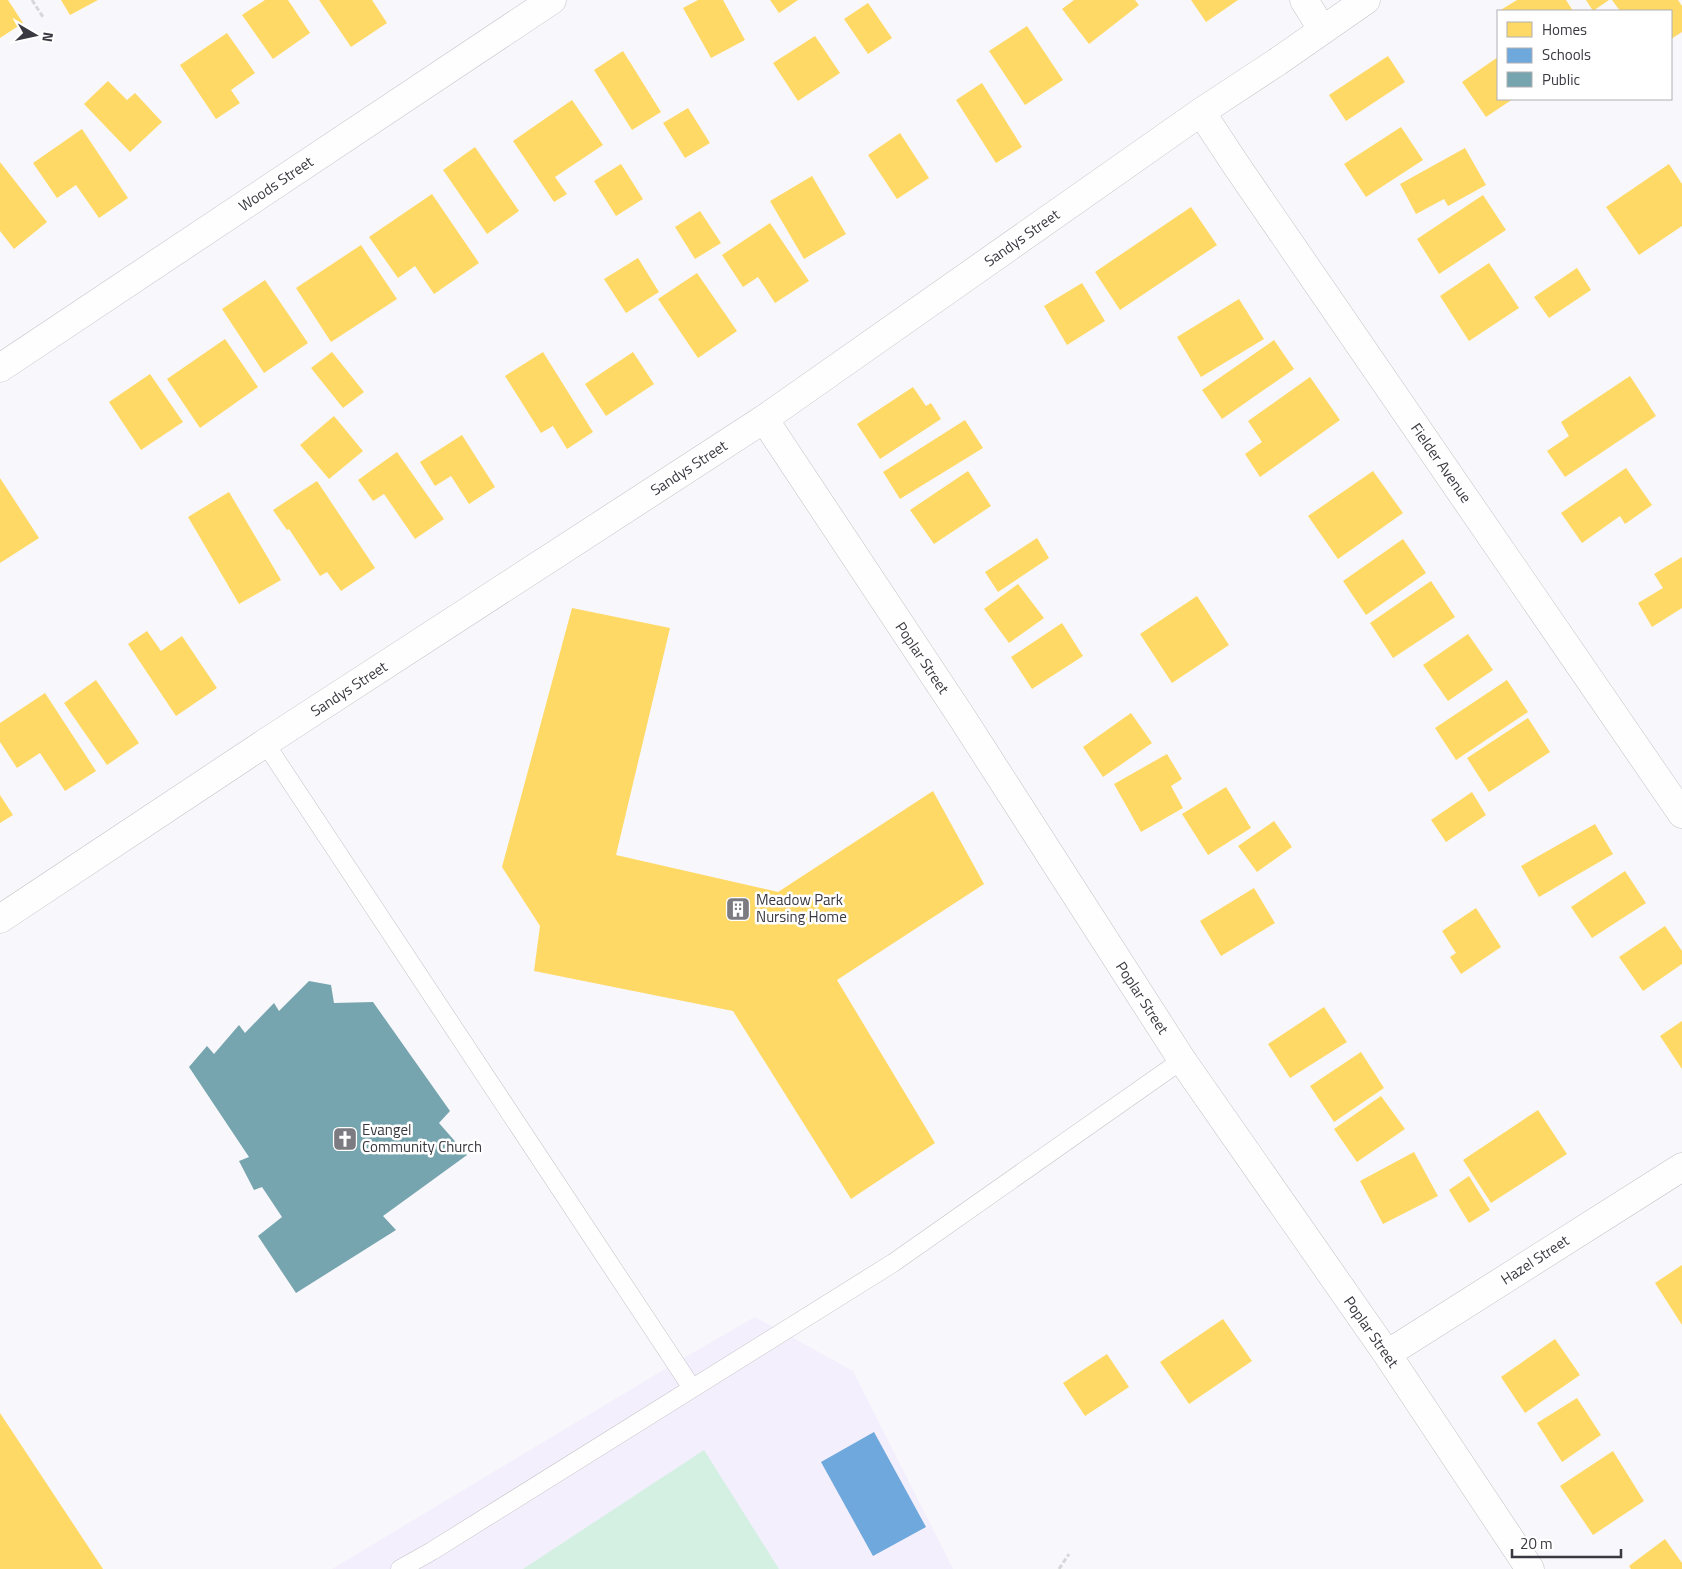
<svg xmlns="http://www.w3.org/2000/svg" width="1682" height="1569" font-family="'Titillium Web',sans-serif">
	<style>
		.built { fill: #f3effd }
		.green { fill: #d3f0e2 }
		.homes { fill: #ffd966 }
		.schools { fill: #6fa8dc }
		.public { fill: #76a5af }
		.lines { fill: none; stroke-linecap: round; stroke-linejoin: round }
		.service-casing { stroke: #c3c2c7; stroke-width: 19 }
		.minor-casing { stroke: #c3c2c7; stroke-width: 29 }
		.tertiary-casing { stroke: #c3c2c7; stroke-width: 29 }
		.path { stroke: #d7d6d8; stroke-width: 3; stroke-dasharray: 5 2.5; stroke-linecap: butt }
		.service { stroke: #fefefe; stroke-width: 18 }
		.minor { stroke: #fefefe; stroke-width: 28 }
		.tertiary { stroke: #fefefe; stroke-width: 28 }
		.labels { text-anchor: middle; stroke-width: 5; stroke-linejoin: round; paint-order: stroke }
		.street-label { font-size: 15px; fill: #3a3840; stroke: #fff }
		.poi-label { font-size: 15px; fill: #3a3840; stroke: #fff; text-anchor: start }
	</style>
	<rect width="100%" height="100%" fill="#f8f7fb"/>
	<path class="built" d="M 755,1317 L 853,1371 L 953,1569 L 332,1569 L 675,1363 Z"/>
	<path class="green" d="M 704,1450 L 779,1569 L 523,1569 Z"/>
	<path class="homes" d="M 0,0 L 8,0 L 23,23 L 0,38 Z
		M 61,0 L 98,0 L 70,15 Z
		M 265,0 L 288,0 L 310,33 L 273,59 L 242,15 Z
		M 319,0 L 372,0 L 387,23 L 351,47 Z
		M 698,0 L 723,0 L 745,40 L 711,58 L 683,8 Z
		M 770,0 L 798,0 L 779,13 Z
		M 1074,0 L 1135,0 L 1139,5 L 1089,44 L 1062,9 Z
		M 1191,0 L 1238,0 L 1206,22 Z
		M 1517,0 L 1566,0 L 1573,11 L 1499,11 Z
		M 1586,0 L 1609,0 L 1593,11 Z
		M 1612,0 L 1678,0 L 1682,6 L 1682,32 L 1671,39 L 1671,11 L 1620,11 Z
		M 868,3 L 892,38 L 868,54 L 844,19 Z
		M 1027,26 L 1063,80 L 1025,105 L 989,51 Z
		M 227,33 L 255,73 L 231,90 L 240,103 L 216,119 L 180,65 Z
		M 815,36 L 840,73 L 798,101 L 773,63 Z
		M 623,51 L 661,112 L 632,130 L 594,70 Z
		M 1388,56 L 1405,82 L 1346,121 L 1329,95 Z
		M 1498,57 L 1498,99 L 1513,99 L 1486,117 L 1462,82 Z
		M 108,81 L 127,100 L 135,93 L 162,122 L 130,152 L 84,104 Z
		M 982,83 L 1022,147 L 996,163 L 956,100 Z
		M 572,100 L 603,145 L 555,177 L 567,194 L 554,202 L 513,141 Z
		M 688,108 L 710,143 L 685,158 L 663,123 Z
		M 1401,127 L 1423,160 L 1366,197 L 1344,164 Z
		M 82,129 L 128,198 L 99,218 L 76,185 L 57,198 L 33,163 Z
		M 900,133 L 929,178 L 897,199 L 868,155 Z
		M 475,147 L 519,211 L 487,234 L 443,170 Z
		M 1465,148 L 1486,185 L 1448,206 L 1444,199 L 1416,214 L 1400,184 Z
		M 0,162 L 47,222 L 14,249 L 0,231 Z
		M 621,164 L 643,199 L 616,216 L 594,181 Z
		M 1669,164 L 1682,184 L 1682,226 L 1639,255 L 1606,207 Z
		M 812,176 L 846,234 L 804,259 L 770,201 Z
		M 432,194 L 479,263 L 434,294 L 415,266 L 398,278 L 369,237 Z
		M 1483,195 L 1506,230 L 1439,274 L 1417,239 Z
		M 1191,207 L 1217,245 L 1120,310 L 1095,272 Z
		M 700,211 L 721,243 L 695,259 L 675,227 Z
		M 770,223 L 809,281 L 775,303 L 758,277 L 743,287 L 722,255 Z
		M 361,245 L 397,299 L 331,342 L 296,288 Z
		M 638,258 L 659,292 L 626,313 L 604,279 Z
		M 1489,263 L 1519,308 L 1469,341 L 1440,296 Z
		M 1577,268 L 1591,290 L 1549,318 L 1534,297 Z
		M 697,273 L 737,331 L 698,358 L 658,299 Z
		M 265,280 L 308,343 L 264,373 L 222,309 Z
		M 1082,283 L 1105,321 L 1067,345 L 1044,306 Z
		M 1239,299 L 1264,339 L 1201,377 L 1177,337 Z
		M 225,339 L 258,387 L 200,428 L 167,379 Z
		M 1274,340 L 1294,369 L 1222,419 L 1202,390 Z
		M 332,352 L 364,392 L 343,408 L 311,368 Z
		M 543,352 L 593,432 L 567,449 L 553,426 L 541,433 L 505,376 Z
		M 633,352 L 654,384 L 606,416 L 585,384 Z
		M 150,374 L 183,422 L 141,450 L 109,402 Z
		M 1630,376 L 1656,416 L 1565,477 L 1547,451 L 1569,436 L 1561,422 Z
		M 1310,377 L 1340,420 L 1260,477 L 1245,454 L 1262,442 L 1248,421 Z
		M 913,387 L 926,406 L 931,403 L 941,419 L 880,459 L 857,424 Z
		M 334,416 L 363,451 L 329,479 L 300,445 Z
		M 965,420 L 983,448 L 900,499 L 883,472 Z
		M 462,435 L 495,487 L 469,504 L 451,476 L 435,486 L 420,462 Z
		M 397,452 L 444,519 L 415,539 L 384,494 L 373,501 L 358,480 Z
		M 1626,468 L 1652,505 L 1625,524 L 1620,516 L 1582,543 L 1561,513 Z
		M 968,471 L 991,506 L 934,544 L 910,510 Z
		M 1373,471 L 1403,513 L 1338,559 L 1308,516 Z
		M 0,478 L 39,538 L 0,563 Z
		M 317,481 L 375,568 L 341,591 L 327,572 L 320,576 L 289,529 L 287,530 L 273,510 Z
		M 229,492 L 281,580 L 239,604 L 188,517 Z
		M 1037,538 L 1049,558 L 998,592 L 985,572 Z
		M 1403,539 L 1426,573 L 1366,615 L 1343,581 Z
		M 1682,557 L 1682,608 L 1652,627 L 1638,603 L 1663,588 L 1654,574 Z
		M 1431,581 L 1455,617 L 1393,658 L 1370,623 Z
		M 1018,584 L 1044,618 L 1009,643 L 984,609 Z
		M 1197,596 L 1229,645 L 1172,683 L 1140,634 Z
		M 572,608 L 670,628 L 616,855 L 778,892 L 933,791 L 984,884 L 837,980 L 935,1143 L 851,1199 L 733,1011 L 534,971 L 540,926 L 502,867 Z
		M 1062,623 L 1083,656 L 1032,689 L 1011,657 Z
		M 147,631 L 161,651 L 182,636 L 217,688 L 176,716 L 128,644 Z
		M 1468,634 L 1493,670 L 1448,701 L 1423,665 Z
		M 96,680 L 139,743 L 107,765 L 64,703 Z
		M 1507,680 L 1528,712 L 1456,760 L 1435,728 Z
		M 45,693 L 96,771 L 65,791 L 40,753 L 17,768 L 0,742 L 0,723 Z
		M 1131,713 L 1152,743 L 1103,777 L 1083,747 Z
		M 1528,718 L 1550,752 L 1489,792 L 1467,758 Z
		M 1167,754 L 1182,779 L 1171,786 L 1183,808 L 1141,832 L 1114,784 Z
		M 1226,787 L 1251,828 L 1208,855 L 1182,814 Z
		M 1472,792 L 1486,815 L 1446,842 L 1431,820 Z
		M 0,795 L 13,815 L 0,823 Z
		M 1274,821 L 1292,847 L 1257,872 L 1238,846 Z
		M 1595,824 L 1613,854 L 1539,897 L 1521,866 Z
		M 1625,871 L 1646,903 L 1592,938 L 1571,907 Z
		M 1254,888 L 1275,923 L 1221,956 L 1200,921 Z
		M 1476,908 L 1501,947 L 1461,974 L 1450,957 L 1456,953 L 1442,931 Z
		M 1665,926 L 1682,951 L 1682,964 L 1643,991 L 1619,957 Z
		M 1324,1007 L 1347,1042 L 1290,1078 L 1268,1044 Z
		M 1682,1021 L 1682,1069 L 1660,1036 Z
		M 1361,1052 L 1384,1088 L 1334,1122 L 1310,1086 Z
		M 1381,1096 L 1405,1129 L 1357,1162 L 1334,1129 Z
		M 1538,1110 L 1567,1154 L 1491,1203 L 1463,1160 Z
		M 1414,1152 L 1438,1196 L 1383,1224 L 1360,1181 Z
		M 1469,1176 L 1490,1210 L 1469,1223 L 1449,1190 Z
		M 1682,1265 L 1682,1325 L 1655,1283 Z
		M 1223,1319 L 1252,1361 L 1189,1404 L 1160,1362 Z
		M 1555,1339 L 1580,1375 L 1525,1413 L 1501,1377 Z
		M 1107,1354 L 1129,1387 L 1085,1416 L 1063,1383 Z
		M 1577,1398 L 1601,1435 L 1562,1462 L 1537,1423 Z
		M 0,1413 L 103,1569 L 0,1569 Z
		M 1613,1451 L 1644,1501 L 1593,1535 L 1560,1486 Z
		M 1665,1539 L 1682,1563 L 1682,1569 L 1631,1569 L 1629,1566 Z"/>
	<path class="schools" d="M 874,1432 L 926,1527 L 873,1556 L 821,1462 Z"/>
	<path class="public" d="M 309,981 L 331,985 L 334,1003 L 373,1002 L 450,1111 L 439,1123 L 467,1155 L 383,1216 L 396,1230 L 296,1293 L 258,1236 L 282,1217 L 262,1187 L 254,1190 L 239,1161 L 249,1157 L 189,1067 L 207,1046 L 214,1054 L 239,1025 L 245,1033 L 274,1003 L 279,1011 Z"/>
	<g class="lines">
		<defs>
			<path id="service" d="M 265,743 L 692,1388
				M 400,1569 L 432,1551 L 893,1263 L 1182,1060"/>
			<path id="minor" d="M 1304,0 L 1322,29
				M 1201,112 L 1236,165 L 1682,814
				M 0,368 L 552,0
				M 764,419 L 961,716 L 1182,1060 L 1387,1354 L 1530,1569
				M 1387,1354 L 1682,1167"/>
			<path id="tertiary" d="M 0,919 L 265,743 L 764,419 L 1201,112 L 1277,62 L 1366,0"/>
		</defs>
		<use href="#service" class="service-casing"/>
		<use href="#minor" class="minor-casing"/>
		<use href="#tertiary" class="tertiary-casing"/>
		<path class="path" d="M 32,0 L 43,17
			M 1059,1569 L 1069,1554"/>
		<use href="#service" class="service"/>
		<use href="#minor" class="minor"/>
		<use href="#tertiary" class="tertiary"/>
	</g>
	<defs>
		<symbol id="building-square" viewBox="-11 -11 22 22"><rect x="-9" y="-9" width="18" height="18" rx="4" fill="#7c7b81" stroke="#fff"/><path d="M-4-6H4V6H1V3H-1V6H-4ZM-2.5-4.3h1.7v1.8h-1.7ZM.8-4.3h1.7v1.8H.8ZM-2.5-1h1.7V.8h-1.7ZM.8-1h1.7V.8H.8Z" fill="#fff"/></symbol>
		<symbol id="church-square" viewBox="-11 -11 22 22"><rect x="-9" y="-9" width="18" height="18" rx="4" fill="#7c7b81" stroke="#fff"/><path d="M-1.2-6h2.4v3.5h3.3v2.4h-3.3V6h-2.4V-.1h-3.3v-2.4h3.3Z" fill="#fff"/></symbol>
	</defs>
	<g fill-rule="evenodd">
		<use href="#building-square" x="724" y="895" width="28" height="28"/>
		<use href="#church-square" x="331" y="1125" width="28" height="28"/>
	</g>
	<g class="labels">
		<g class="street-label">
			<text transform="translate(276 184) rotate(-34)" y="5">Woods Street</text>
			<text transform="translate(1022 238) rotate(-35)" y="5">Sandys Street</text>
			<text transform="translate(1441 463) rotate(55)" y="5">Fielder Avenue</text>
			<text transform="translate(689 468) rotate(-33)" y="5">Sandys Street</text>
			<text transform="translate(922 658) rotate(56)" y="5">Poplar Street</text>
			<text transform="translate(349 689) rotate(-33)" y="5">Sandys Street</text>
			<text transform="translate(1142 998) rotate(57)" y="5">Poplar Street</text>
			<text transform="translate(1535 1260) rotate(-33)" y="5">Hazel Street</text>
			<text transform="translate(1371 1332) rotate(55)" y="5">Poplar Street</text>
		</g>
		<g class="poi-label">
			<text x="756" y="905">Meadow Park<tspan x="756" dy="17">Nursing Home</tspan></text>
			<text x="362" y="1135">Evangel<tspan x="362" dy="17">Community Church</tspan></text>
		</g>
	</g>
	<rect x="1497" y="10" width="175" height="90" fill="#ffffff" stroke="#b0afb3"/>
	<rect x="1507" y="22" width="25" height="15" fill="#ffd966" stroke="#b0afb3"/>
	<text x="1542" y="35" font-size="15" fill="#3a3840">Homes</text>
	<rect x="1507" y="48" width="25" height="15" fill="#6fa8dc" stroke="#b0afb3"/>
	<text x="1542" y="60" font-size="15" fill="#3a3840">Schools</text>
	<rect x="1507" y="72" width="25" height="15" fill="#76a5af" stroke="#b0afb3"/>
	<text x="1542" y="85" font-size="15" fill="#3a3840">Public</text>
	<g transform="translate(35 35) rotate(99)" stroke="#ffffff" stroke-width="4" paint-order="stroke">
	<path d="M0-4L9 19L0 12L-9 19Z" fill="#3a3840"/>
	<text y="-8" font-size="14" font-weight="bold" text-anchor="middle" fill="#3a3840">N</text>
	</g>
	<path d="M1512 1549v8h109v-8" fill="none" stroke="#3a3840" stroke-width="2.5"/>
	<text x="1520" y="1549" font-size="15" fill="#3a3840" stroke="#ffffff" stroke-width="4" paint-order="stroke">20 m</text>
</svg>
